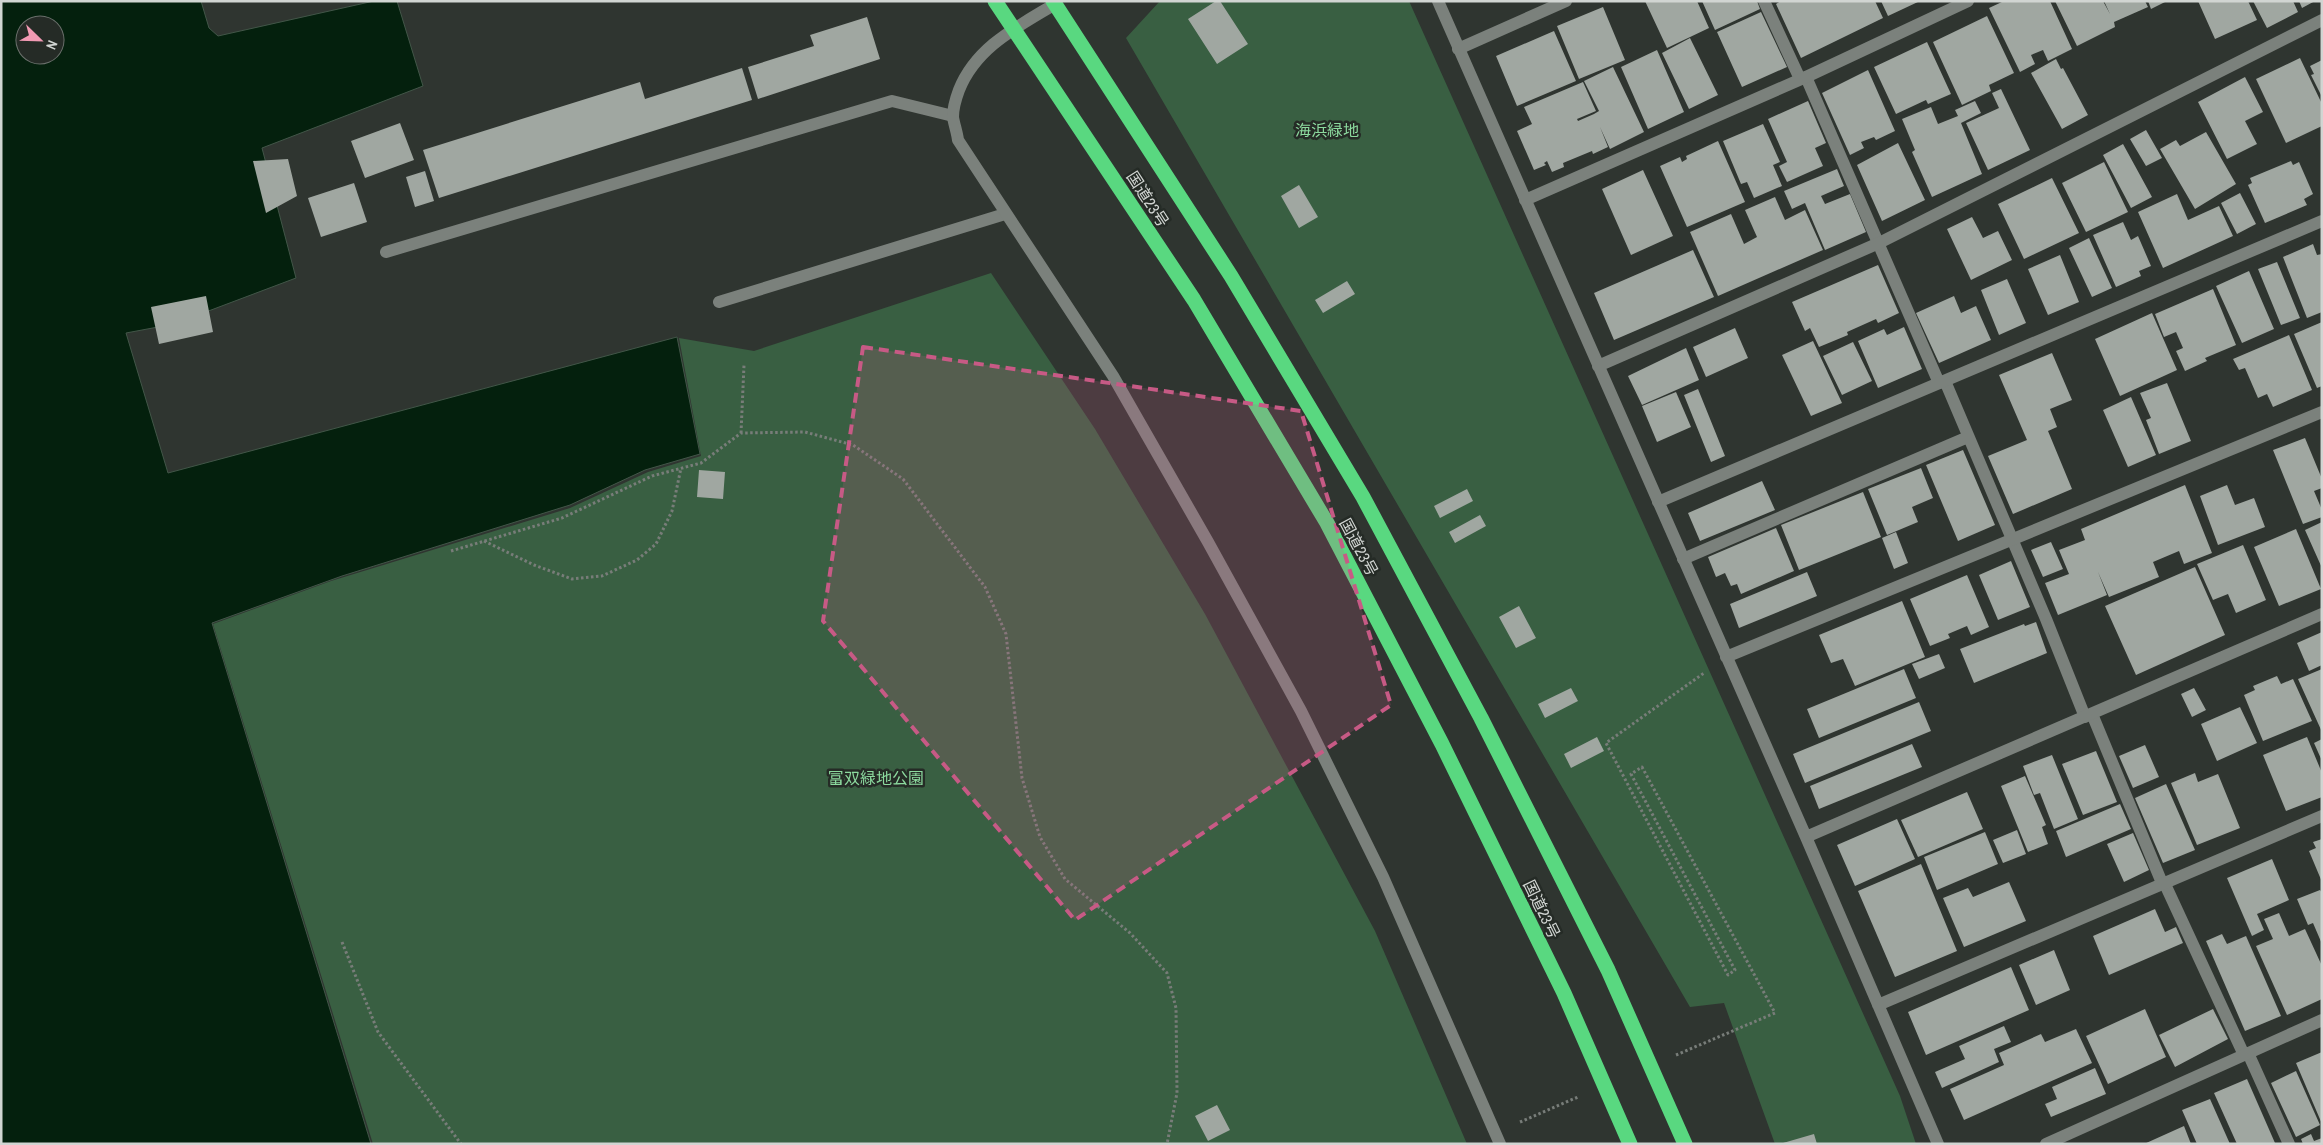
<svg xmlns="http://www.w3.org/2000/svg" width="2323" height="1145" font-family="'Archivo Narrow','Noto Sans JP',sans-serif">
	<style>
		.green { fill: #395f42 }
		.water { fill: #04200d; stroke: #425648; fill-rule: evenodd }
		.building { fill: #a0a7a1 }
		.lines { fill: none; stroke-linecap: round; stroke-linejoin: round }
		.path { stroke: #787d79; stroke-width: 3; stroke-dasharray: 2.5 2.5; stroke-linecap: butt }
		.lane { stroke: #7b817c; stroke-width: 12 }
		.street { stroke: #7b817c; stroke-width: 12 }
		.highway { stroke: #59d880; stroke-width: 15 }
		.marked { fill: #c75a85; fill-opacity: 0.2; stroke: #c75a85; stroke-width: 4; stroke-dasharray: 10 6; stroke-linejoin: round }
		.labels { text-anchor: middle; stroke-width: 5; stroke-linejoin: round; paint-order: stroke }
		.park-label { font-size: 16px; fill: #8cd99e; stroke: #252b26 }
		.street-label { font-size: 16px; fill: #d1d5d2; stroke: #252b26 }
	</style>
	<rect width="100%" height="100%" fill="#2f3530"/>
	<path class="green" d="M 1160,1 L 1409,1 L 1900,1096 L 1916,1144 L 1775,1144 L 1724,1003 L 1690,1007 L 1126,38 Z
		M 991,273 L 1095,429 L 1205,614 L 1375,931 L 1467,1144 L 373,1144 L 213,624 L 331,581 L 570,508 L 648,472 L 701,456 L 679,338 L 754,351 Z"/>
	<path class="water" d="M 1,1 L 201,1 L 209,28 L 218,36 L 374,1 L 397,1 L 423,86 L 262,148 L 296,278 L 174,324 L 126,333 L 168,473 L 677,337 L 700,454 L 645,470 L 570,505 L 342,576 L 212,623 L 371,1144 L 1,1144 ZM 25,25 L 55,25 L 55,55 L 25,55 Z"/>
	<path class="building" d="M 1216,1 L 1220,1 L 1248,44 L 1217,64 L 1188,19 Z
		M 1645,1 L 1697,1 L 1709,28 L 1667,48 Z
		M 1702,1 L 1757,1 L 1760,9 L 1715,30 Z
		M 1781,1 L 1875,1 L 1883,18 L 1801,58 L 1776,4 Z
		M 1881,1 L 1920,1 L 1888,16 Z
		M 2004,1 L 2050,1 L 2072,49 L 2048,61 L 2043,50 L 2031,55 L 2035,64 L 2020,72 L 1989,8 Z
		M 2055,1 L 2103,1 L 2110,14 L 2104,1 L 2145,1 L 2148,7 L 2114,22 L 2115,27 L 2077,46 Z
		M 2148,1 L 2167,1 L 2151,9 Z
		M 2198,1 L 2248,1 L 2257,20 L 2215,39 Z
		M 2253,1 L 2293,1 L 2298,12 L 2267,28 Z
		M 2299,1 L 2315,1 L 2302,8 Z
		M 1603,7 L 1625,60 L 1579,79 L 1557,26 Z
		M 1761,12 L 1787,67 L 1742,87 L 1717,32 Z
		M 1987,16 L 2014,73 L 1989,85 L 1991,91 L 1962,105 L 1933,42 Z
		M 867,17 L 880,59 L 758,99 L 748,67 L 814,46 L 810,35 Z
		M 1554,31 L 1576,81 L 1517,106 L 1496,56 Z
		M 1690,38 L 1718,95 L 1689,109 L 1662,53 Z
		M 1927,42 L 1951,94 L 1928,104 L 1926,100 L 1896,114 L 1874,67 Z
		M 1657,50 L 1684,112 L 1648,129 L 1621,67 Z
		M 2300,58 L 2322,104 L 2322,126 L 2286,143 L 2256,79 Z
		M 2056,59 L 2061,69 L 2063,68 L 2088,115 L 2062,129 L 2031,73 Z
		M 2322,60 L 2322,97 L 2311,75 L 2314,74 L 2310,66 Z
		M 1613,67 L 1644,132 L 1610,149 L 1600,127 L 1608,147 L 1593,154 L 1592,151 L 1563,163 L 1564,167 L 1552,172 L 1547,161 L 1544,163 L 1546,165 L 1534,170 L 1517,131 L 1532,124 L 1524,107 L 1583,82 L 1596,111 L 1577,119 L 1578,121 L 1594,114 L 1599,111 L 1584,81 Z
		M 742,68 L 752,100 L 439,198 L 423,150 L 640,82 L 645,99 Z
		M 1868,70 L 1895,131 L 1876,140 L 1874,137 L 1861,142 L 1864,148 L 1850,155 L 1822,93 Z
		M 2245,77 L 2263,112 L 2245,121 L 2257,144 L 2227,159 L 2198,102 Z
		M 2001,89 L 2030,150 L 1988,170 L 1966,123 L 1999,108 L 1992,93 Z
		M 1808,101 L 1826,143 L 1815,148 L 1823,166 L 1787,182 L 1779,166 L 1787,162 L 1768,119 Z
		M 1975,101 L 1981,113 L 1961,123 L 1982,174 L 1932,197 L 1912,152 L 1915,150 L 1902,119 L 1931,107 L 1938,124 L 1958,116 L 1955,110 Z
		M 400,123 L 414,160 L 365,178 L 351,141 Z
		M 1763,124 L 1780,162 L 1773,165 L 1782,186 L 1754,198 L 1747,182 L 1741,184 L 1723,141 Z
		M 2146,130 L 2162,158 L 2146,166 L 2130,139 Z
		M 2206,132 L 2236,184 L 2195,209 L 2160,149 L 2176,140 L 2180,146 Z
		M 1718,141 L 1745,202 L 1687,227 L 1660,166 L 1680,157 L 1682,162 L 1687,159 L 1686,156 Z
		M 1898,143 L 1925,200 L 1882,221 L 1857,165 Z
		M 2123,144 L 2152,197 L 2131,208 L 2103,155 Z
		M 288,159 L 297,196 L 266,213 L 253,161 Z
		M 2291,161 L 2293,165 L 2299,162 L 2313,194 L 2304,199 L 2307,205 L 2265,223 L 2248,185 L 2252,183 L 2250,178 Z
		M 2104,162 L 2128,212 L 2086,232 L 2062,183 Z
		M 1837,169 L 1844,186 L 1821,196 L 1825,204 L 1850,194 L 1866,232 L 1825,250 L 1805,203 L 1792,209 L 1784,191 Z
		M 1643,170 L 1673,236 L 1631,255 L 1602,189 Z
		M 425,171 L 434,201 L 415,207 L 406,177 Z
		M 2052,178 L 2079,233 L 2024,259 L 1998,204 Z
		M 354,183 L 367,222 L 321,237 L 308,198 Z
		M 1299,185 L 1318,217 L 1299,228 L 1281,196 Z
		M 2240,193 L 2256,224 L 2237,234 L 2221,203 Z
		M 2177,194 L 2188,220 L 2219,206 L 2233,236 L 2163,268 L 2138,212 Z
		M 1775,197 L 1785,220 L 1805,210 L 1823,250 L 1718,296 L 1690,232 L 1731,214 L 1744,244 L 1757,237 L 1745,210 Z
		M 1972,217 L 1983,238 L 1998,231 L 2012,260 L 1971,280 L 1947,229 Z
		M 2123,222 L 2131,240 L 2138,236 L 2151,266 L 2139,271 L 2141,276 L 2116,287 L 2093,235 Z
		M 2089,238 L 2112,288 L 2092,297 L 2069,248 Z
		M 2313,244 L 2317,255 L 2322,254 L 2322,312 L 2307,318 L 2283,257 Z
		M 1693,250 L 1714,297 L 1614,340 L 1594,293 Z
		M 2060,255 L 2079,302 L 2048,315 L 2028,269 Z
		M 2277,262 L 2300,318 L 2281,325 L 2258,269 Z
		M 1878,265 L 1899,313 L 1878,323 L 1876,319 L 1847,332 L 1848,335 L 1819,347 L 1810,328 L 1805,331 L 1792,302 Z
		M 2249,271 L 2274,329 L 2242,343 L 2216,286 Z
		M 2007,279 L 2026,323 L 1999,335 L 1981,290 Z
		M 1347,281 L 1355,294 L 1323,313 L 1315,300 Z
		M 2213,289 L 2236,345 L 2205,358 L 2207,361 L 2185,371 L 2176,351 L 2183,348 L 2176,332 L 2164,337 L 2155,314 Z
		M 206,296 L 213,332 L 159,344 L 151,307 Z
		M 1954,296 L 1961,313 L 1976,306 L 1991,340 L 1939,363 L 1916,313 Z
		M 2152,313 L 2177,370 L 2120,396 L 2095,339 Z
		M 2322,322 L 2322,386 L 2317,388 L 2294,334 Z
		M 1904,327 L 1922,369 L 1878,388 L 1858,341 L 1884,329 L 1887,335 Z
		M 1735,328 L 1748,358 L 1706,377 L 1693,347 Z
		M 2289,335 L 2312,390 L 2273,407 L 2267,394 L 2258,398 L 2245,368 L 2239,370 L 2233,359 Z
		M 1813,341 L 1842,403 L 1811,416 L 1782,355 Z
		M 1853,342 L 1872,381 L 1842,395 L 1823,356 Z
		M 1686,348 L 1699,380 L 1642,405 L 1628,376 Z
		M 2052,353 L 2072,400 L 2050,409 L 2057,427 L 2048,431 L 2072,489 L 2013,514 L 1988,456 L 2027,440 L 1999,375 Z
		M 2167,383 L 2191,441 L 2159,454 L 2146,420 L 2151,418 L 2140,393 Z
		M 1698,389 L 1725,456 L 1711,462 L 1684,395 Z
		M 1676,392 L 1691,427 L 1657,442 L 1642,406 Z
		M 2131,397 L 2156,455 L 2128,467 L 2103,410 Z
		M 2305,438 L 2322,479 L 2322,488 L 2314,491 L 2322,510 L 2322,517 L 2303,524 L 2273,450 Z
		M 1963,450 L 1995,525 L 1958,541 L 1926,465 Z
		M 1921,468 L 1933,498 L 1912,507 L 1918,522 L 1887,535 L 1868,489 Z
		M 699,470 L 725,472 L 723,499 L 697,497 Z
		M 1762,481 L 1775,510 L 1700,541 L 1688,513 Z
		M 2185,485 L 2212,553 L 2184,564 L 2179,551 L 2153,562 L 2159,577 L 2109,597 L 2098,572 L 2107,595 L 2058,615 L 2045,583 L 2069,574 L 2059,550 L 2085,540 L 2081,529 Z
		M 2227,485 L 2235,505 L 2254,498 L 2265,527 L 2218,545 L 2200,496 Z
		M 1467,489 L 1473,501 L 1440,518 L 1434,506 Z
		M 1863,492 L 1881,537 L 1799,570 L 1781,525 Z
		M 1480,515 L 1486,526 L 1455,543 L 1449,532 Z
		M 2322,522 L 2322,568 L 2305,530 Z
		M 1776,528 L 1794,571 L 1741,594 L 1737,584 L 1731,586 L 1725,573 L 1716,577 L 1708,557 Z
		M 2296,529 L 2321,589 L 2279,606 L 2254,547 Z
		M 1896,532 L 1908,563 L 1894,569 L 1882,538 Z
		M 2051,542 L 2063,569 L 2043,577 L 2031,550 Z
		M 2243,545 L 2266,600 L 2236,613 L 2228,594 L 2213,600 L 2197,564 Z
		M 2011,561 L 2030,607 L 1998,620 L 1979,575 Z
		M 2195,567 L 2225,635 L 2136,675 L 2105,606 Z
		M 1807,572 L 1817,596 L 1739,628 L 1730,604 Z
		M 1967,575 L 1989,627 L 1971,635 L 1967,626 L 1948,634 L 1950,638 L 1930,646 L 1910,599 Z
		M 1902,601 L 1925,657 L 1855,686 L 1843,659 L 1831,663 L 1819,635 Z
		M 1519,606 L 1536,638 L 1516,648 L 1499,617 Z
		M 2036,622 L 2047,653 L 1974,683 L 1960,649 L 2024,624 L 2025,626 Z
		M 2322,632 L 2322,665 L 2309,671 L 2297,643 Z
		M 1939,654 L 1945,668 L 1919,679 L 1912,664 Z
		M 1904,669 L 1916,698 L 1819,738 L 1807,709 Z
		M 2322,669 L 2322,732 L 2298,679 Z
		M 2277,676 L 2281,684 L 2293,679 L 2312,721 L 2263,741 L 2244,695 L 2255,690 L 2253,686 Z
		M 1571,688 L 1578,701 L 1545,718 L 1538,704 Z
		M 2194,688 L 2206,710 L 2192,717 L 2181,694 Z
		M 1919,702 L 1931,731 L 1805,783 L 1793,754 Z
		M 2240,707 L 2257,743 L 2217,761 L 2201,724 Z
		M 1597,737 L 1604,751 L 1571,768 L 1564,754 Z
		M 2307,737 L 2322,773 L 2322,797 L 2286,811 L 2263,755 Z
		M 2322,739 L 2322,761 L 2314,743 Z
		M 1912,744 L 1922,767 L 1819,809 L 1810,786 Z
		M 2145,745 L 2159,777 L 2133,788 L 2119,756 Z
		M 2096,751 L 2117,802 L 2083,815 L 2062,764 Z
		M 2052,755 L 2078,819 L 2054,829 L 2040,793 L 2034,795 L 2023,766 Z
		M 2195,773 L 2198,782 L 2218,774 L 2240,828 L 2197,845 L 2171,783 Z
		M 2025,776 L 2046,825 L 2042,827 L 2048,844 L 2028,852 L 2001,786 Z
		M 2166,784 L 2195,850 L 2163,863 L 2135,798 Z
		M 1967,792 L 1983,829 L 1918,857 L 1901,820 Z
		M 2120,804 L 2131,829 L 2066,857 L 2056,831 Z
		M 1897,819 L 1915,859 L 1855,886 L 1837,845 Z
		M 2017,830 L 2026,854 L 2003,863 L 1993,840 Z
		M 1985,832 L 1998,864 L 1937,890 L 1924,857 Z
		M 2133,833 L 2149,870 L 2124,882 L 2107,844 Z
		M 2322,839 L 2322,882 L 2309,851 L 2316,848 L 2313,842 Z
		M 2272,859 L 2289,900 L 2257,914 L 2264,930 L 2252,936 L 2227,878 Z
		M 1921,864 L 1957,951 L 1895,977 L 1858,891 Z
		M 2009,882 L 2026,921 L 1964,947 L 1943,898 L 1968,888 L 1973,897 Z
		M 2320,890 L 2322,893 L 2322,944 L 2313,923 L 2308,925 L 2297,899 Z
		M 2155,909 L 2165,932 L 2176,927 L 2183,943 L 2109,975 L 2093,936 Z
		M 2279,913 L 2289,936 L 2305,929 L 2322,966 L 2322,999 L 2287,1015 L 2256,946 L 2273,939 L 2264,919 Z
		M 2222,934 L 2227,944 L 2246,936 L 2281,1016 L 2245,1031 L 2206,941 Z
		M 2054,950 L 2070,990 L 2036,1005 L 2019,965 Z
		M 2011,967 L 2029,1010 L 1926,1055 L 1908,1012 Z
		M 2145,1009 L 2166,1057 L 2108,1084 L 2086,1036 Z
		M 2213,1009 L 2228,1039 L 2175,1067 L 2159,1035 Z
		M 2004,1026 L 2011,1042 L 1994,1049 L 1999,1062 L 1942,1088 L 1935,1072 L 1965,1059 L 1959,1046 Z
		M 2076,1029 L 2092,1063 L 1964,1120 L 1950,1089 L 2004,1065 L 1999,1053 L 2041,1034 L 2045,1042 Z
		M 2322,1052 L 2322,1124 L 2296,1063 Z
		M 2095,1068 L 2106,1094 L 2051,1117 L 2045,1104 L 2057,1099 L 2052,1087 Z
		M 2296,1071 L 2320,1125 L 2296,1137 L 2271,1083 Z
		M 2247,1079 L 2275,1143 L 2274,1144 L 2237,1144 L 2214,1093 Z
		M 2210,1099 L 2230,1144 L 2197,1144 L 2182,1110 Z
		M 1217,1105 L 1230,1130 L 1208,1141 L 1195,1116 Z
		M 2184,1126 L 2191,1144 L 2144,1144 Z
		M 1814,1134 L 1817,1144 L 1783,1144 L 1783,1143 Z
		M 2311,1134 L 2314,1141 L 2322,1138 L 2322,1144 L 2303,1144 L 2301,1139 Z"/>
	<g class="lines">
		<path class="path" d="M 741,433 L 744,365
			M 484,541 L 534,565 L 572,579 L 602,576 L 637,560 L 656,544 L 672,511 L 681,468
			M 451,551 L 562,518 L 652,476 L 701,463 L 741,433 L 805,432 L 853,445 L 903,479 L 985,587 L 1006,634 L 1022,778 L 1040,837 L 1065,879 L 1130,933 L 1167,973 L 1176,1008 L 1177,1093 L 1167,1144
			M 342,942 L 378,1032 L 461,1144
			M 1676,1055 L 1775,1013 L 1642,767 L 1631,774 L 1735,970 L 1728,975 L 1606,743 L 1704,673
			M 1520,1122 L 1578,1097"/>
		<path class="lane" d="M 1764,1 L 1800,79
			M 1806,77 L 1939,383
			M 386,252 L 892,101 L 953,116
			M 719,302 L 1005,214
			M 1945,381 L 2046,619 L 2085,717
			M 1683,559 L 1968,437
			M 2092,714 L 2162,883
			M 2164,882 L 2244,1055
			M 2248,1053 L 2289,1144"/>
		<path class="street" d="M 1438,1 L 1806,837 L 1938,1144
			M 1055,4 C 1017,27 976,47 959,90 C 956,98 953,109 953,117 C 954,124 957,132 958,140 L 1113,376 L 1208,542 L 1301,711 L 1383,877 L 1500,1144
			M 1458,49 L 1566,1
			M 1525,200 L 1806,77 L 1968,1
			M 1598,366 L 1879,243 L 2322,20
			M 1658,502 L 2322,221
			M 1726,657 L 2322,412
			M 1806,837 L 2322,614
			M 1878,1005 L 2322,816
			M 2046,1144 L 2322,1020"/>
		<path class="highway" d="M 995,1 L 1194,300 L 1327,523 L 1442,744 L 1564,993 L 1630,1144
			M 1053,1 L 1231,276 L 1363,497 L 1481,718 L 1608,970 L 1685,1144"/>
	</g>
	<path class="marked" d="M 863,347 L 1301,411 L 1391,705 L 1075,920 L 823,621 Z"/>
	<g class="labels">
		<g class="park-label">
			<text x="1327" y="136">海浜緑地</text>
			<text x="876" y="784">富双緑地公園</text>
		</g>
		<g class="street-label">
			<text transform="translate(1148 199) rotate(57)" y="6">国道23号</text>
			<text transform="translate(1359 547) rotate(62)" y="6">国道23号</text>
			<text transform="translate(1542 909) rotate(64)" y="6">国道23号</text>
		</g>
	</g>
	<rect width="2323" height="1145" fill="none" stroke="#d1d5d2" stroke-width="5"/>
	<g transform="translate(40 40) rotate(113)"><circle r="24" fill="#252b26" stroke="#6a6f6b"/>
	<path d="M0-4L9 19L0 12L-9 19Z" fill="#f19ab3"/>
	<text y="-8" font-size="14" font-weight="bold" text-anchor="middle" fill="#d1d5d2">N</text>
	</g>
</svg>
